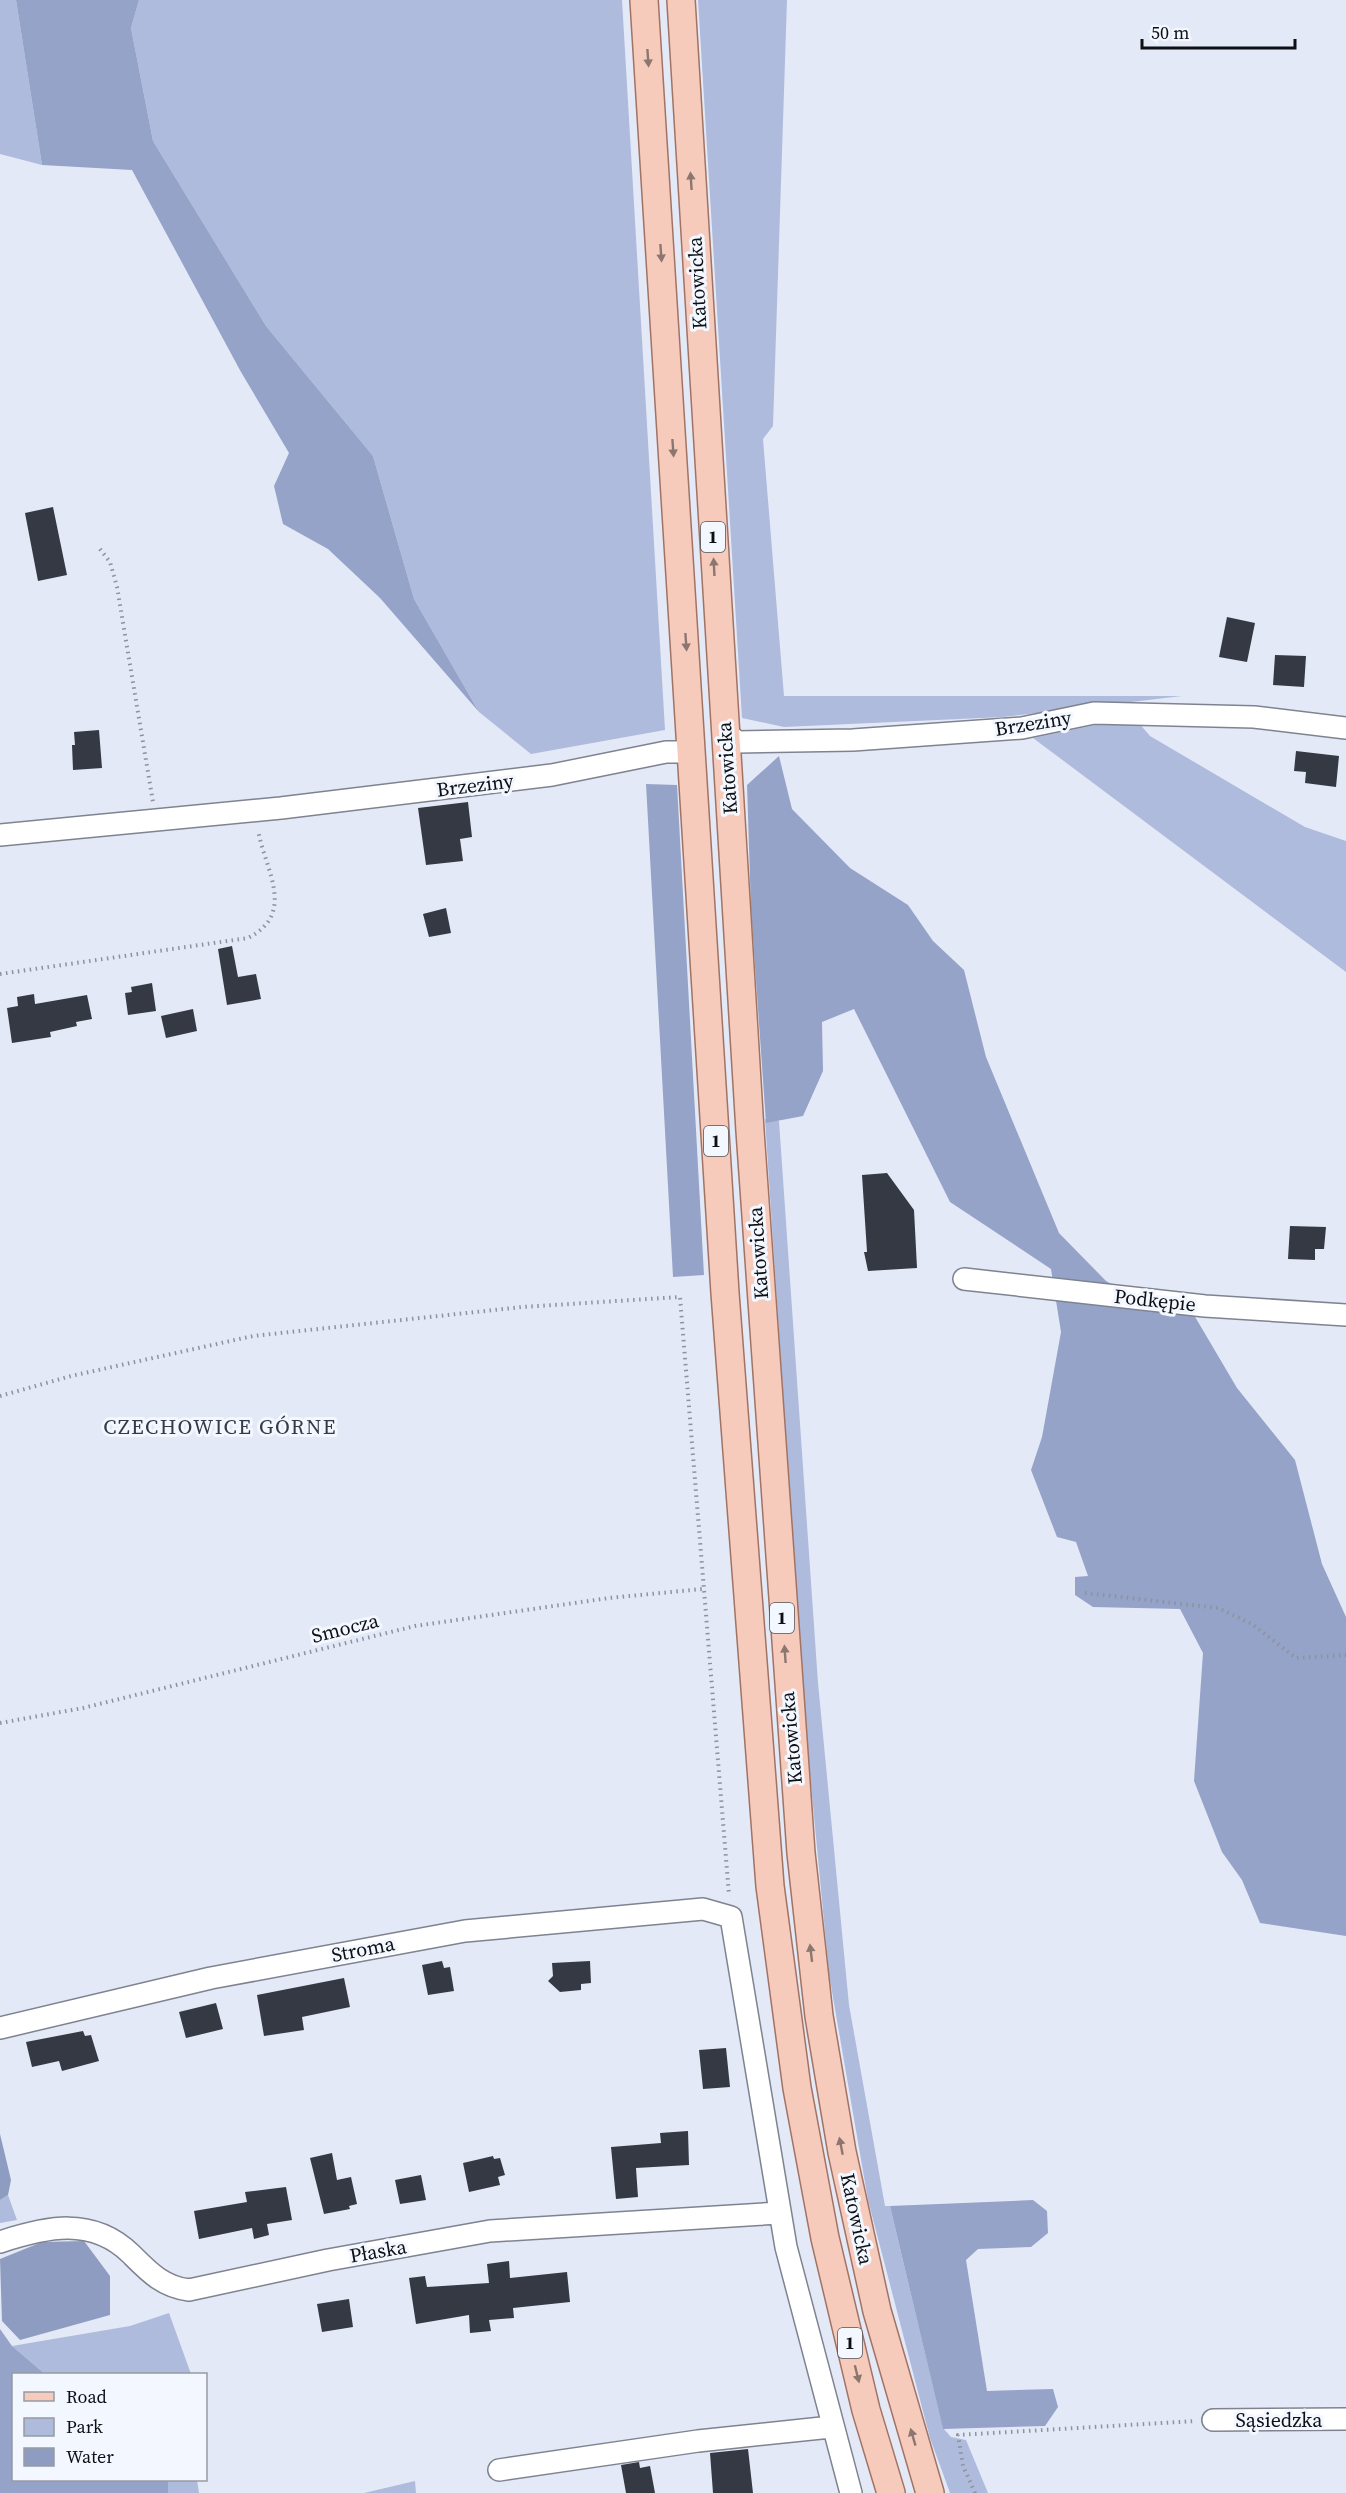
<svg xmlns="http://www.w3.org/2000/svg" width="1346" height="2493" font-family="'Source Serif 4',serif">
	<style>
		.green { fill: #afbbdc }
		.forest { fill: #95a3c8 }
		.water { fill: #8f9cc1 }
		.building { fill: #353944 }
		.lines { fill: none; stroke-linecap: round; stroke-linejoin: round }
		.minor-casing { stroke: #7f8390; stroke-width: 24 }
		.major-casing { stroke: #a17364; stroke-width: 30 }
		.path { stroke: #8e929c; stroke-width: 4; stroke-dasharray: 1.5 4.5; stroke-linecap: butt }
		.minor { stroke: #fff; stroke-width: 21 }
		.major { stroke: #f6cbbc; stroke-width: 27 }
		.oneway { fill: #8d7670 }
		.labels { text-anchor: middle; stroke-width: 6; stroke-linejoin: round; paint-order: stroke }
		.shield { fill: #f3f7ff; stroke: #52555a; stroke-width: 1.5 }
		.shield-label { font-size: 18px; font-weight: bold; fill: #0d0f13 }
		.street-label { font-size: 20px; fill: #0d0f13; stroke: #f3f7ff }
		.neighbourhood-label { font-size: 21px; letter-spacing: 1.5px; fill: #363a45; stroke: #f3f7ff }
	</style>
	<rect width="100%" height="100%" fill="#e4e9f7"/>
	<path class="green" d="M 0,0 L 16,0 L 42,165 L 0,154 Z
		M 139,0 L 622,0 L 665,730 L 531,754 L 479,712 L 414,599 L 373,456 L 266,326 L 153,141 L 131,28 Z
		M 698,0 L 787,0 L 773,426 L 763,439 L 784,696 L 1182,696 L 1003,717 L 784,727 L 742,718 Z
		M 1138,722 L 1150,736 L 1305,827 L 1346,841 L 1346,972 L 1033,738 L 1105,723 Z
		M 765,1119 L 779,1121 L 818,1683 L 849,2005 L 885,2206 L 890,2206 L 943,2428 L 951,2437 L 966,2440 L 988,2493 L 950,2493 L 930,2438 L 868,2200 L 829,1974 L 803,1700 Z
		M 8,2195 L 17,2220 L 0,2223 L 0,2200 Z
		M 169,2313 L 191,2374 L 45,2374 L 12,2346 L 130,2326 Z
		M 168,2480 L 197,2480 L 199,2493 L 168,2493 Z
		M 415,2481 L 416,2493 L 364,2493 Z"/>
	<path class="forest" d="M 16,0 L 139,0 L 131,28 L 153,141 L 266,326 L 373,456 L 414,599 L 479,712 L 380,598 L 328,549 L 283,524 L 274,486 L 289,453 L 241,372 L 132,170 L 42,165 Z
		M 779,756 L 792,809 L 850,868 L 908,905 L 933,941 L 964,970 L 986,1057 L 1059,1233 L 1106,1281 L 1164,1313 L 1191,1310 L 1237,1388 L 1295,1460 L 1322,1564 L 1346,1617 L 1346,1936 L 1260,1923 L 1242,1880 L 1222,1852 L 1194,1781 L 1203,1653 L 1180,1609 L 1093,1607 L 1075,1595 L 1075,1577 L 1088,1576 L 1076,1542 L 1057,1537 L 1031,1470 L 1042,1437 L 1061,1332 L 1051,1269 L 950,1202 L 854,1009 L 822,1022 L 823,1071 L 803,1116 L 766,1123 L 751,909 L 747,785 Z
		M 646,784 L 677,785 L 704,1275 L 673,1277 Z
		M 1033,2200 L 1047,2211 L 1048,2233 L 1031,2247 L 978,2249 L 966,2260 L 987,2391 L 1053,2389 L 1058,2407 L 1045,2426 L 943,2429 L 890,2206 Z
		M 0,2329 L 12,2346 L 45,2374 L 14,2374 L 14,2480 L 168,2480 L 168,2493 L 0,2493 Z"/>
	<path class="water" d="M 0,2134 L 11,2180 L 8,2195 L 0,2200 Z
		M 84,2241 L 110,2276 L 110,2315 L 20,2340 L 2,2321 L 0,2259 L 42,2242 Z"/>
	<path class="building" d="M 53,507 L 67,575 L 38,581 L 25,513 Z
		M 1227,617 L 1255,623 L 1247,662 L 1219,657 Z
		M 1275,655 L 1306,656 L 1304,687 L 1273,685 Z
		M 99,730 L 102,768 L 73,770 L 72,745 L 75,745 L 74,732 Z
		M 1296,751 L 1339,756 L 1336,787 L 1305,783 L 1306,772 L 1294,771 Z
		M 468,802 L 472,837 L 460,839 L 463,861 L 426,865 L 418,808 Z
		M 446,908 L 451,933 L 429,937 L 423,914 Z
		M 232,946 L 238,977 L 256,974 L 261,999 L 227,1005 L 218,949 Z
		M 152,983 L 156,1011 L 128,1015 L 125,993 L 132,992 L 131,987 Z
		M 34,994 L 35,1004 L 87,995 L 92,1019 L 76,1022 L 77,1026 L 50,1032 L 51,1037 L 12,1043 L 7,1008 L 18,1006 L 17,997 Z
		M 193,1009 L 197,1031 L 166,1038 L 161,1016 Z
		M 887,1173 L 914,1210 L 917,1268 L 868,1271 L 864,1252 L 867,1252 L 862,1175 Z
		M 1290,1226 L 1326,1227 L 1324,1249 L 1315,1249 L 1315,1260 L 1288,1259 Z
		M 442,1961 L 444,1968 L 450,1967 L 454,1991 L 428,1995 L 422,1965 Z
		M 590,1961 L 591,1983 L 581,1984 L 581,1990 L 560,1992 L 548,1981 L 553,1976 L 552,1963 Z
		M 344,1978 L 350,2007 L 302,2017 L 304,2030 L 264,2036 L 257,1995 Z
		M 216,2003 L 223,2029 L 186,2038 L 179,2012 Z
		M 83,2031 L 85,2036 L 91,2035 L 99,2061 L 62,2071 L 59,2061 L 32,2067 L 26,2042 Z
		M 726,2048 L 730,2087 L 703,2089 L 699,2050 Z
		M 688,2131 L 689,2165 L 636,2168 L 638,2197 L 616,2199 L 611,2147 L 661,2143 L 660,2133 Z
		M 332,2153 L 337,2180 L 351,2177 L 357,2204 L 349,2206 L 350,2209 L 324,2214 L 310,2158 Z
		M 493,2156 L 494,2159 L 500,2158 L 505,2175 L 498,2177 L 500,2185 L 469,2192 L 463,2163 Z
		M 421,2175 L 426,2200 L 400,2204 L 395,2180 Z
		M 286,2187 L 292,2220 L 267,2224 L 269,2235 L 254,2239 L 252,2228 L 199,2239 L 194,2211 L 247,2202 L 245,2192 Z
		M 509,2261 L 510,2278 L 567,2272 L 570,2302 L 513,2308 L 514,2318 L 489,2320 L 491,2331 L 470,2333 L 469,2315 L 416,2324 L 409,2278 L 425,2276 L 427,2287 L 489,2283 L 487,2264 Z
		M 349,2299 L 353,2327 L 322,2332 L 317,2304 Z
		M 748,2449 L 753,2493 L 713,2493 L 710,2453 Z
		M 639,2462 L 640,2468 L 650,2466 L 655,2493 L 626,2493 L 621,2465 Z"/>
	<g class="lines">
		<defs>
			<path id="minor" d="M 724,730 L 737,742 L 853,740 L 1022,728 L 1094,713 L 1254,717 L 1346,728
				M 0,835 L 281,808 L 552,775 L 666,752 L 681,752 L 692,757
				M 964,1279 L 1205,1306 L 1346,1315
				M 0,2028 L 211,1978 L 465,1931 L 703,1909 L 731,1917 L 786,2247 L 851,2493
				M 0,2242 C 46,2227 92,2216 131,2254 C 149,2272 163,2287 189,2290 L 328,2260 L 490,2231 L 779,2213
				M 1213,2420 L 1346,2419
				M 499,2470 L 698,2441 L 831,2427"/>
			<path id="major" d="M 644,0 L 725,1293 L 770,1886 L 797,2088 L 825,2238 L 866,2410 L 891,2493
				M 681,0 L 750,1131 L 801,1853 L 819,2016 L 842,2152 L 877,2311 L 930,2493"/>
		</defs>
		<use href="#minor" class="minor-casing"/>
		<use href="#major" class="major-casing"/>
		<path class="path" d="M 100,549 L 110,562 L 117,587 L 153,802
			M 0,974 L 248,938 C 297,913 265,870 258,830
			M 0,1396 L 71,1376 L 253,1336 L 522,1307 L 680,1297 L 729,1895
			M 1085,1593 L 1218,1608 L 1252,1624 L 1296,1658 L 1346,1655
			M 0,1723 L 83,1708 L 415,1626 L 609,1598 L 702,1589
			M 975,2493 L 963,2466 L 958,2435 L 1196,2421"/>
		<use href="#minor" class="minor"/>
		<use href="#major" class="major"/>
	</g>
	<defs><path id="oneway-solid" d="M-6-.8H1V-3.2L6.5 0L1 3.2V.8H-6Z" transform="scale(1.5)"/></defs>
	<g class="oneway">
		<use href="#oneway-solid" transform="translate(648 58) rotate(86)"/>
		<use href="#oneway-solid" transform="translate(691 181) rotate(-94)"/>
		<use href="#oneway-solid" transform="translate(661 253) rotate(86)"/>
		<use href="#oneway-solid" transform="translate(673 448) rotate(86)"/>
		<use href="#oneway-solid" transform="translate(714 567) rotate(-93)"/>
		<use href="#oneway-solid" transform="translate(686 642) rotate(86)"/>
		<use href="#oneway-solid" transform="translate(785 1654) rotate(-94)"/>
		<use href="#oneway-solid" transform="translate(811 1953) rotate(-97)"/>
		<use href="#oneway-solid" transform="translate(841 2146) rotate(-101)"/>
		<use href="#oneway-solid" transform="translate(857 2374) rotate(76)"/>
		<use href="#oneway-solid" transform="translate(913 2437) rotate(-106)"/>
	</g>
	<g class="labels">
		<g class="shield">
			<rect x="701" y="522" width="24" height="30" rx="4.5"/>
			<rect x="704" y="1126" width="24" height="30" rx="4.5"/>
			<rect x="770" y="1603" width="24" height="30" rx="4.5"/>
			<rect x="838" y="2328" width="24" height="30" rx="4.5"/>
		</g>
		<g class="shield-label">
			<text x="713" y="543">1</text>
			<text x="716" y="1147">1</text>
			<text x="782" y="1624">1</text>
			<text x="850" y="2349">1</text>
		</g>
		<g class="street-label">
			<text transform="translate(697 283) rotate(-93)" y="7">Katowicka</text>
			<text transform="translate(1033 723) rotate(-9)" y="7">Brzeziny</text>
			<text transform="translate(727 768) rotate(-94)" y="7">Katowicka</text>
			<text transform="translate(475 785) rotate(-7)" y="7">Brzeziny</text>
			<text transform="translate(758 1253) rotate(-94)" y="7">Katowicka</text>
			<text transform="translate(1155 1300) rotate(6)" y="7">Podkępie</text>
			<text transform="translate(345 1628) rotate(-14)" y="7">Smocza</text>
			<text transform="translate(791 1738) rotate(-95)" y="7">Katowicka</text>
			<text transform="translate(363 1949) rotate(-11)" y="7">Stroma</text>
			<text transform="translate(857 2219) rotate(78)" y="7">Katowicka</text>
			<text transform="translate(378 2251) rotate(-10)" y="7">Płaska</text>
			<text x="1279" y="2427">Sąsiedzka</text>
		</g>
		<g class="neighbourhood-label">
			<text x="220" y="1434">CZECHOWICE GÓRNE</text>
		</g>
	</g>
	<rect x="12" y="2373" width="195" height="108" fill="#f3f7ff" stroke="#979aa1" stroke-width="1.5"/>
	<rect x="24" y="2392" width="30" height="9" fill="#f6cbbc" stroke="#979aa1" stroke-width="1.5"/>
	<text x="66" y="2403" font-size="18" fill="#0d0f13">Road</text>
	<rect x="24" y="2418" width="30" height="18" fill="#afbbdc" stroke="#979aa1" stroke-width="1.5"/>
	<text x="66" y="2433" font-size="18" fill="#0d0f13">Park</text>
	<rect x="24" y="2448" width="30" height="18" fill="#8f9cc1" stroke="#979aa1" stroke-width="1.5"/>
	<text x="66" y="2463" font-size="18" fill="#0d0f13">Water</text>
	<path d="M1142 39v9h153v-9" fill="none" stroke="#0d0f13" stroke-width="3"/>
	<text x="1151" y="39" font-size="18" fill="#0d0f13" stroke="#f3f7ff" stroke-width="4.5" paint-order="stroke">50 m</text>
</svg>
